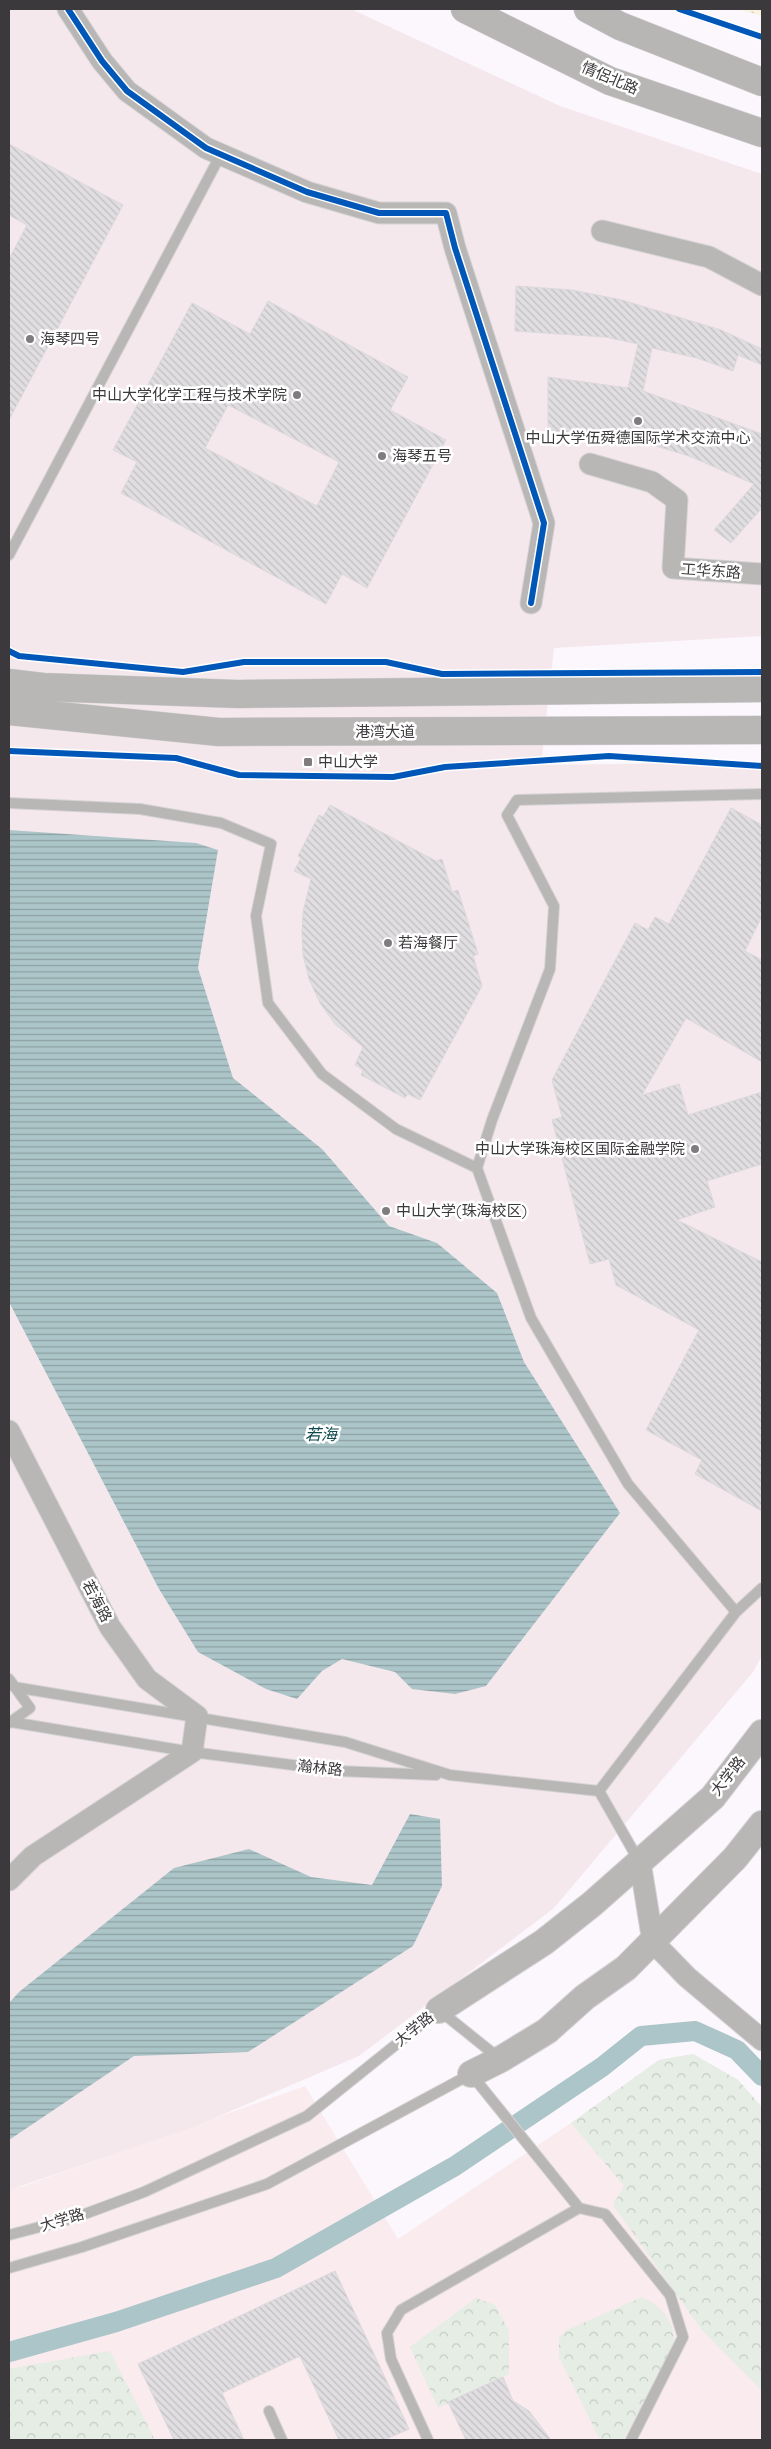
<svg xmlns="http://www.w3.org/2000/svg" width="771" height="2449" font-family="Quicksand,'Noto Sans SC',sans-serif">
	<style>
		.industrial { fill: #f9ebee }
		.education { fill: #f5e8ec }
		.forest { fill: url(#forest-crowns) }
		.sand { fill: url(#sand-dots) }
		.water { fill: url(#water-rules) }
		.lines { fill: none; stroke-linecap: round; stroke-linejoin: round }
		.canal { stroke: #acc5c8; stroke-width: 20 }
		.building { fill: url(#building-back-hatch); stroke: #dbd8dc; fill-rule: evenodd }
		.service-casing { stroke: #d4d2d5; stroke-width: 12 }
		.minor-casing { stroke: #d4d2d5; stroke-width: 23 }
		.tertiary-casing { stroke: #d4d2d5; stroke-width: 28 }
		.secondary-casing { stroke: #d4d2d5; stroke-width: 29 }
		.trunk-casing { stroke: #d4d2d5; stroke-width: 29 }
		.service { stroke: #b9b7b5; stroke-width: 10 }
		.minor { stroke: #b9b7b5; stroke-width: 21 }
		.tertiary { stroke: #b9b7b5; stroke-width: 26 }
		.secondary { stroke: #b8b6b5; stroke-width: 28 }
		.trunk { stroke: #b9b7b6; stroke-width: 28 }
		.cycleway-casing { stroke: #fff; stroke-width: 9 }
		.cycleway { stroke: #0057b8; stroke-width: 6 }
		.poi-dot { fill: #7f7c7f; stroke: #fff; stroke-width: 2 }
		.labels { text-anchor: middle; stroke-width: 5; stroke-linejoin: round; paint-order: stroke }
		.street-label { font-size: 15px; fill: #3c393c; stroke: #fff }
		.poi-label { font-size: 15px; fill: #3c393c; stroke: #fff; text-anchor: start }
		.water-label { font-size: 16px; font-style: italic; fill: #0f4a4c; stroke: #fff }
	</style>
	<defs>
		<pattern id="forest-crowns" width="20" height="18" patternUnits="userSpaceOnUse" patternTransform="scale(1.25)"><rect width="20" height="18" fill="#e5ede5"/><path d="M2 6a3 3 0 1 1 6 0M12 15a3 3 0 1 1 6 0" fill="none" stroke="#c5ccc5"/></pattern>
		<pattern id="sand-dots" width="8" height="8" patternUnits="userSpaceOnUse" patternTransform="scale(1.25)"><rect width="8" height="8" fill="#faf3e0"/><path d="M2 2h.1M6 6h.1" fill="none" stroke="#d7d1c1" stroke-width="1.8" stroke-linecap="round"/></pattern>
		<pattern id="water-rules" width="6" height="5" patternUnits="userSpaceOnUse" patternTransform="scale(1.25)"><rect width="6" height="5" fill="#acc5c8"/><path d="M0 2.5h6" fill="none" stroke="#8da1a4"/></pattern>
		<pattern id="building-back-hatch" width="6" height="6" patternUnits="userSpaceOnUse" patternTransform="scale(1.25)"><rect width="6" height="6" fill="#e1dee2"/><path d="M-1 5l2 2M0 0l6 6M5-1l2 2" fill="none" stroke="#c2bfc3"/></pattern>
	</defs>
	<rect width="100%" height="100%" fill="#fbf7fc"/>
	<path class="industrial" d="M 693,2054 L 738,2080 L 762,2107 L 762,2440 L 9,2440 L 9,2188 L 21,2187 L 305,2086 L 398,2239 L 571,2123 L 659,2060 Z"/>
	<path class="education" d="M 9,9 L 351,9 L 560,106 L 762,174 L 762,636 L 554,648 L 541,765 L 762,762 L 762,1656 L 753,1672 L 554,1908 L 359,2056 L 196,2126 L 9,2190 Z"/>
	<path class="forest" d="M 693,2054 L 738,2080 L 762,2107 L 762,2391 L 701,2329 L 613,2205 L 624,2186 L 571,2123 L 659,2060 Z
		M 642,2297 C 662,2306 675,2321 674,2344 C 673,2354 632,2424 624,2439 L 600,2440 L 559,2357 L 559,2338 L 567,2330 Z
		M 476,2298 L 495,2305 L 509,2331 L 509,2374 L 438,2408 L 410,2347 Z
		M 110,2351 L 155,2440 L 9,2440 L 9,2369 Z"/>
	<path class="sand" d="M 737,9 L 762,9 L 762,16 Z"/>
	<path class="water" d="M 9,830 L 196,843 L 218,850 L 198,968 L 233,1078 L 322,1149 L 389,1226 L 437,1243 L 497,1293 L 524,1362 L 620,1513 L 486,1686 L 455,1694 L 412,1689 L 395,1672 L 342,1659 L 322,1671 L 297,1699 L 266,1689 L 198,1652 L 159,1589 L 9,1302 Z
		M 410,1814 L 440,1819 L 442,1886 L 413,1946 L 248,2052 L 134,2056 L 9,2140 L 9,2003 L 19,1992 L 174,1868 L 249,1849 L 311,1877 L 372,1885 Z"/>
	<g class="lines">
		<path class="canal" d="M 9,2352 L 116,2322 L 276,2268 L 455,2166 L 602,2067 L 641,2036 L 695,2031 L 737,2050 L 762,2076"/>
	</g>
	<path class="building" d="M 9,144 L 123,205 L 9,420 L 9,259 L 27,225 L 9,215 Z
		M 516,286 L 572,290 L 622,300 L 721,330 L 762,349 L 762,365 L 738,355 L 733,371 L 697,358 L 652,348 L 643,391 L 762,434 L 762,508 L 731,543 L 714,530 L 754,484 L 689,456 L 646,443 L 548,430 L 548,377 L 628,388 L 638,344 L 605,337 L 515,331 Z
		M 268,301 L 408,377 L 390,410 L 446,440 L 367,588 L 342,574 L 326,604 L 121,493 L 137,462 L 113,450 L 192,303 L 250,334 ZM 228,405 L 339,462 L 317,506 L 205,448 Z
		M 330,805 L 436,861 L 442,859 L 452,892 L 458,890 L 478,954 L 473,956 L 482,986 L 420,1100 L 408,1094 L 405,1098 L 361,1075 L 363,1070 L 355,1065 L 363,1047 L 335,1024 L 320,1003 L 309,979 L 303,955 L 302,932 L 303,912 L 311,879 L 294,871 L 301,858 L 298,856 L 319,815 L 323,817 Z
		M 731,808 L 762,825 L 762,916 L 745,951 L 762,960 L 762,1062 L 686,1018 L 642,1095 L 679,1084 L 688,1115 L 762,1092 L 762,1164 L 707,1181 L 715,1207 L 677,1220 L 762,1262 L 762,1511 L 695,1474 L 702,1460 L 646,1430 L 699,1330 L 616,1285 L 609,1259 L 590,1264 L 552,1120 L 562,1117 L 552,1080 L 635,923 L 648,930 L 655,917 L 669,924 Z
		M 335,2271 L 409,2429 L 384,2440 L 339,2440 L 300,2356 L 222,2393 L 244,2440 L 174,2440 L 138,2364 Z
		M 503,2377 L 513,2401 L 529,2411 L 551,2440 L 466,2440 L 448,2402 Z"/>
	<g class="lines">
		<defs>
			<path id="service" d="M 9,555 L 221,154
				M 9,803 L 140,809 L 221,823 L 271,844 L 256,916 L 268,1003 L 322,1074 L 396,1129 L 477,1168
				M 736,1612 L 628,1484 L 531,1318 L 477,1168 L 492,1120 L 550,969 L 554,906 L 507,815 L 517,800 L 762,794
				M 9,1679 L 30,1708 L 9,1723
				M 14,1687 L 345,1742 L 450,1775 L 599,1791 L 639,1861
				M 11,1722 L 192,1752 L 339,1771 L 436,1775
				M 599,1791 L 736,1612 L 762,1588
				M 579,2208 L 605,2214 L 670,2295 L 683,2337 L 631,2440
				M 9,2235 L 74,2218 L 144,2192 L 307,2116 L 439,2010 L 500,2059
				M 9,2268 L 82,2247 L 267,2184 L 471,2074 L 579,2208 L 401,2310 L 387,2333 L 391,2359 L 428,2440
				M 269,2411 L 282,2440"/>
			<path id="minor" d="M 68,9 L 102,61 L 127,91 L 206,148 L 307,192 L 379,213 L 446,213 L 455,248 L 544,523 L 531,603
				M 602,231 L 709,257 L 762,285
				M 590,464 L 652,482 L 677,500 L 673,568 L 762,574
				M 9,1431 L 110,1627 L 147,1679 L 197,1716 L 192,1752 L 33,1856 L 9,1880
				M 640,1862 L 653,1942 L 687,1977 L 762,2040"/>
			<path id="tertiary" d="M 439,2010 L 544,1942 L 592,1904 L 713,1797 L 762,1733
				M 471,2074 L 501,2059 L 547,2031 L 585,1997 L 626,1968 L 735,1858 L 762,1824"/>
			<path id="secondary" d="M 465,9 L 610,81 L 762,133
				M 588,9 L 620,26 L 762,82"/>
			<path id="trunk" d="M 9,683 L 43,687 L 237,694 L 762,688
				M 9,711 L 219,732 L 762,730"/>
		</defs>
		<use href="#service" class="service-casing"/>
		<use href="#minor" class="minor-casing"/>
		<use href="#tertiary" class="tertiary-casing"/>
		<use href="#secondary" class="secondary-casing"/>
		<use href="#trunk" class="trunk-casing"/>
		<use href="#service" class="service"/>
		<use href="#minor" class="minor"/>
		<use href="#tertiary" class="tertiary"/>
		<use href="#secondary" class="secondary"/>
		<use href="#trunk" class="trunk"/>
		<defs>
			<path id="cycleway" d="M 68,9 L 102,61 L 127,91 L 206,148 L 307,192 L 379,213 L 446,213 L 455,248 L 544,523 L 531,603
				M 679,9 L 762,37
				M 9,651 L 19,656 L 183,672 L 244,662 L 386,662 L 442,674 L 762,672
				M 9,751 L 176,758 L 239,775 L 393,777 L 445,767 L 609,756 L 762,766"/>
		</defs>
		<use href="#cycleway" class="cycleway-casing"/>
		<use href="#cycleway" class="cycleway"/>
	</g>
	<g class="poi-dot">
		<circle cx="30" cy="339" r="5"/>
		<circle cx="297" cy="395" r="5"/>
		<circle cx="638" cy="421" r="5"/>
		<circle cx="382" cy="456" r="5"/>
		<rect x="303" y="757" width="10" height="10" rx="2.5"/>
		<circle cx="388" cy="943" r="5"/>
		<circle cx="695" cy="1149" r="5"/>
		<circle cx="386" cy="1211" r="5"/>
	</g>
	<g class="labels">
		<g class="street-label">
			<text transform="translate(610 78) rotate(23)" y="5">情侶北路</text>
			<text transform="translate(711 571) rotate(4)" y="5">工华东路</text>
			<text x="385" y="737">港湾大道</text>
			<text transform="translate(97 1601) rotate(62)" y="5">若海路</text>
			<text transform="translate(320 1768) rotate(6)" y="5">瀚林路</text>
			<text transform="translate(728 1776) rotate(-52)" y="5">大学路</text>
			<text transform="translate(414 2029) rotate(-39)" y="5">大学路</text>
			<text transform="translate(62 2220) rotate(-17)" y="5">大学路</text>
		</g>
		<g class="poi-label">
			<text x="40" y="344">海琴四号</text>
			<text x="287" y="400" text-anchor="end">中山大学化学工程与技术学院</text>
			<text x="638" y="443" text-anchor="middle">中山大学伍舜德国际学术交流中心</text>
			<text x="392" y="461">海琴五号</text>
			<text x="318" y="767">中山大学</text>
			<text x="398" y="948">若海餐厅</text>
			<text x="685" y="1154" text-anchor="end">中山大学珠海校区国际金融学院</text>
			<text x="396" y="1216">中山大学(珠海校区)</text>
		</g>
		<g class="water-label">
			<text x="321" y="1440">若海</text>
		</g>
	</g>
	<rect width="771" height="2449" fill="none" stroke="#3c393c" stroke-width="20"/>
</svg>
